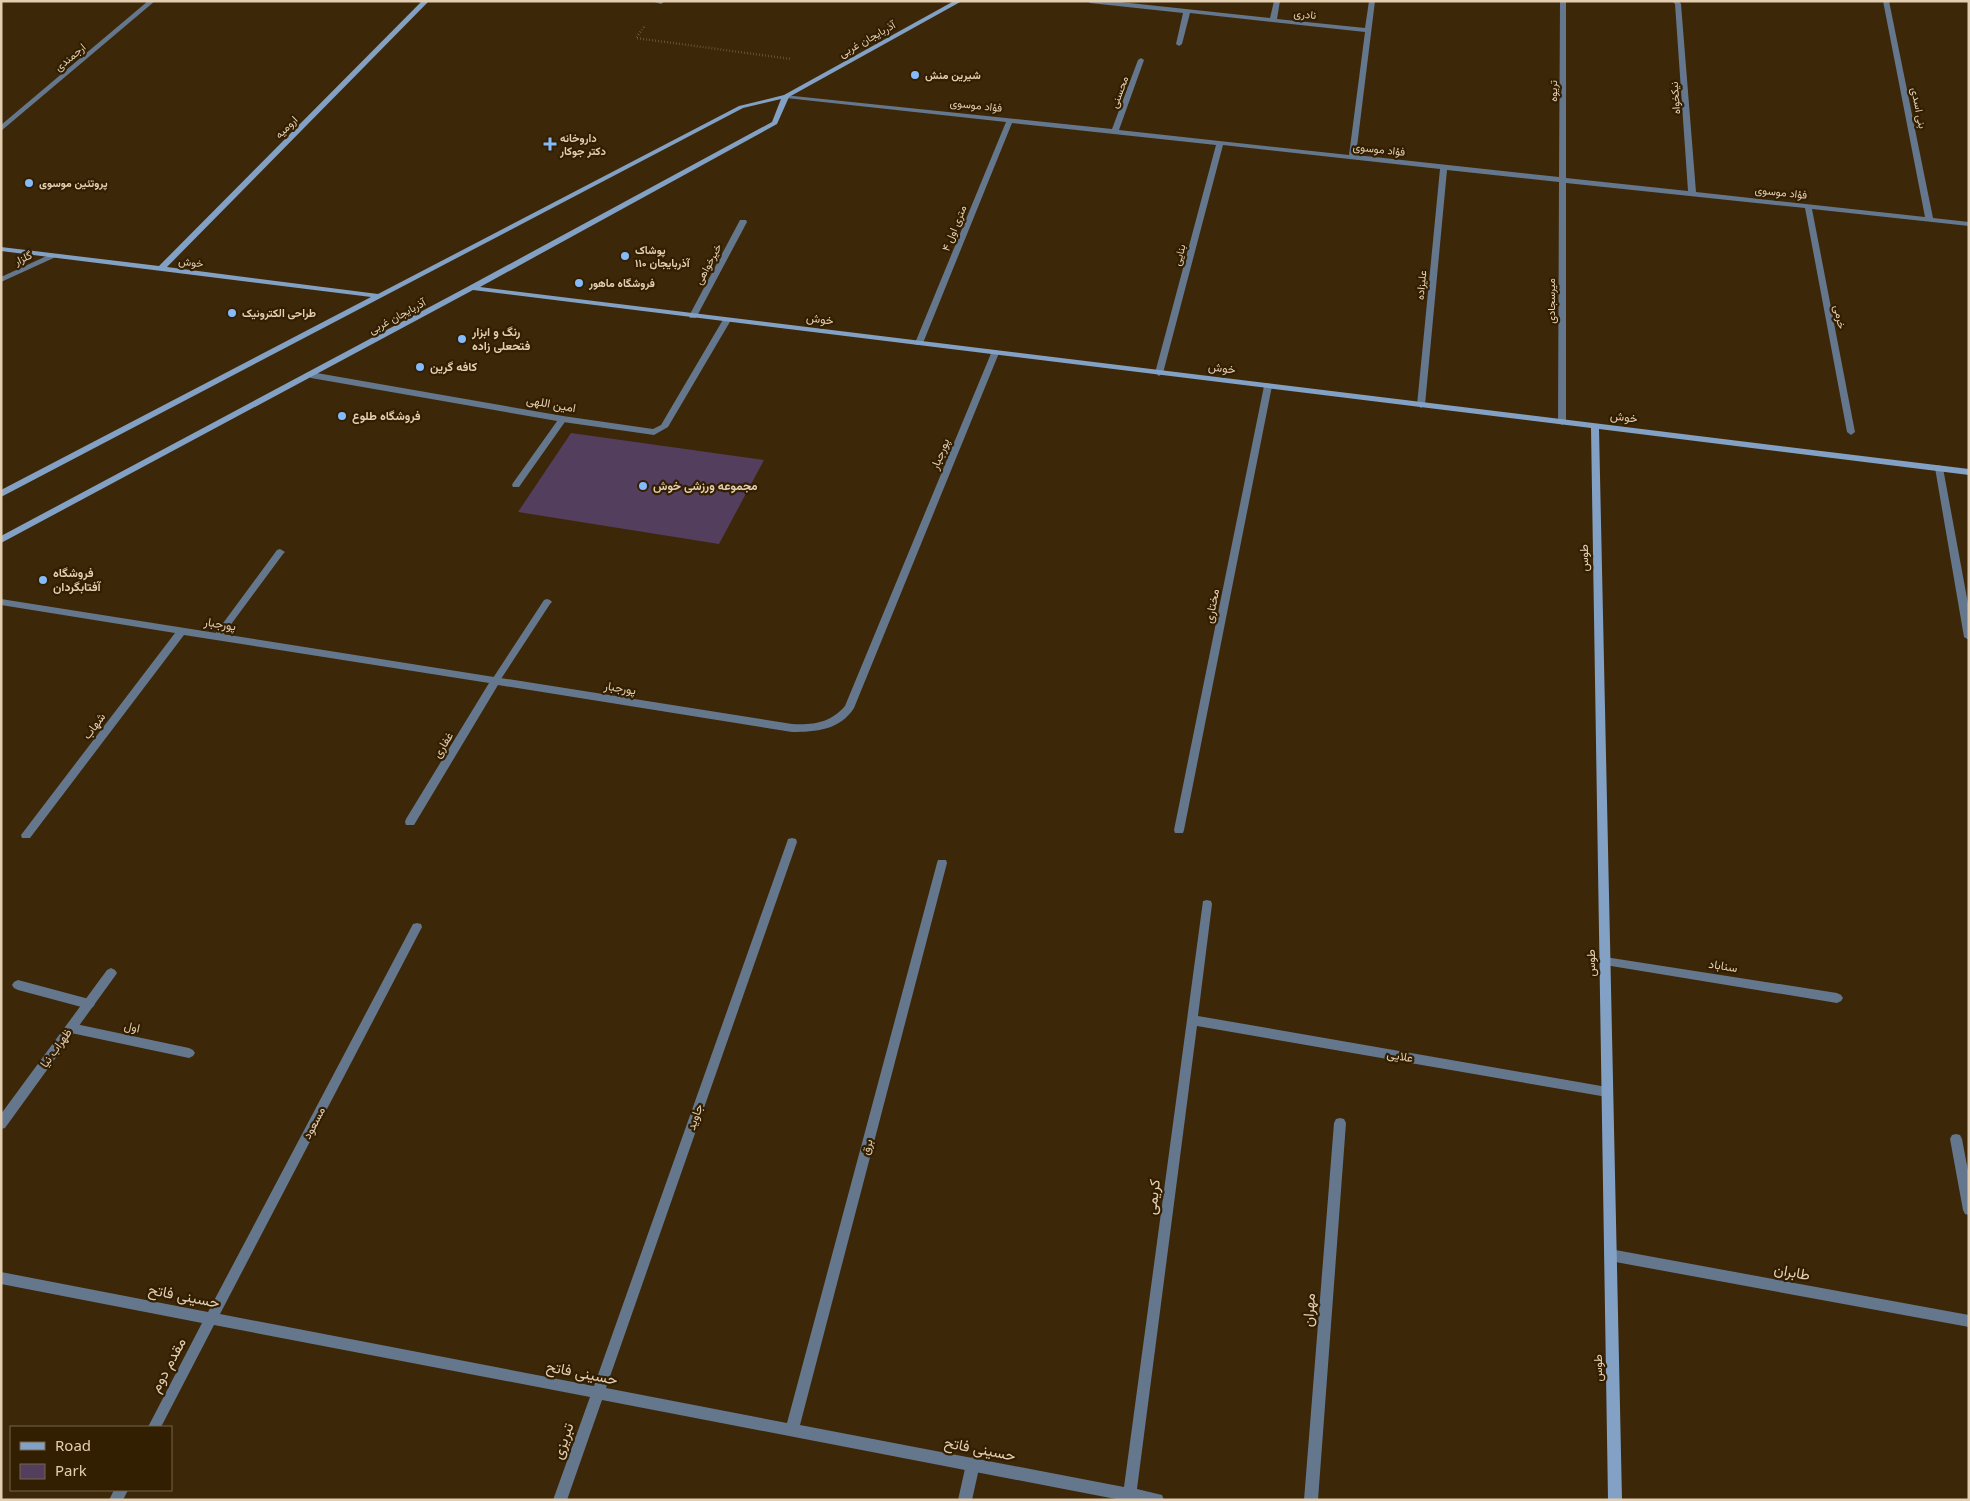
<svg xmlns="http://www.w3.org/2000/svg" width="1970" height="1501" font-family="'Noto Sans',Vazirmatn,sans-serif">
	<style>
		.green { fill: #533e5e }
		.lines { fill: none; stroke-linecap: round; stroke-linejoin: round }
		.path { stroke: #8c7759; stroke-width: 2.5; stroke-dasharray: 0.5 2.5; stroke-linecap: butt }
		.lane { fill: #64778d; fill-rule: evenodd }
		.street { fill: #64778d; fill-rule: evenodd }
		.secondary { fill: #82a1c5; fill-rule: evenodd }
		.poi-dot { fill: #85bbfb; stroke: #321e00; stroke-width: 2 }
		.labels { text-anchor: middle; stroke-width: 4.5; stroke-linejoin: round; paint-order: stroke }
		.far-street-label { font-size: 11px; fill: #e4ceb2; stroke: #321e00 }
		.far-poi-label { font-size: 11px; font-weight: bold; fill: #e4ceb2; stroke: #321e00; text-anchor: start }
		.street-label { font-size: 12px; fill: #e4ceb2; stroke: #321e00 }
		.poi-label { font-size: 12px; font-weight: bold; fill: #e4ceb2; stroke: #321e00; text-anchor: start }
		.near-street-label { font-size: 15px; fill: #e4ceb2; stroke: #321e00 }
	</style>
	<rect width="100%" height="100%" fill="#3c2708"/>
	<path class="green" d="M 571,433 L 764,460 L 719,544 L 518,512 Z"/>
	<g class="lines">
		<path class="path" d="M 644,27 L 636,38 L 791,59"/>
		<path class="lane" d="M 563,416 L 567,419 L 519,487 L 513,487 L 512,485 L 513,483 L 560,417 Z
			M 280,549 L 285,552 L 283,554 L 221,638 L 215,638 L 213,636 L 215,634 L 277,550 Z
			M 547,599 L 550,600 L 552,602 L 550,604 L 499,682 L 493,682 L 491,680 L 493,678 L 544,600 Z
			M 1605,957 L 1837,993 L 1841,995 L 1843,998 L 1841,1001 L 1837,1003 L 1605,965 L 1601,964 L 1600,961 L 1601,958 Z
			M 18,980 L 89,999 L 93,1001 L 95,1004 L 93,1007 L 89,1009 L 18,990 L 14,988 L 12,985 L 14,982 Z
			M 71,1023 L 189,1048 L 193,1050 L 195,1053 L 193,1056 L 189,1058 L 71,1033 L 67,1031 L 65,1028 L 67,1025 Z
			M 1956,1134 L 1960,1135 L 1962,1139 L 1969,1176 L 1969,1215 L 1965,1214 L 1963,1210 L 1950,1139 L 1952,1135 Z
			M 973,1457 L 978,1459 L 980,1464 L 972,1500 L 958,1500 L 966,1464 L 968,1459 Z"/>
		<path class="street" d="M 148,1 L 155,1 L 1,131 L 1,125 Z
			M 651,1 L 664,1 L 664,2 L 661,4 Z
			M 1087,1 L 1111,1 L 1270,18 L 1274,1 L 1280,1 L 1277,19 L 1365,28 L 1369,1 L 1375,1 L 1356,155 L 1559,177 L 1560,1 L 1566,1 L 1566,178 L 1688,191 L 1675,4 L 1672,1 L 1679,1 L 1681,4 L 1696,192 L 1925,217 L 1883,1 L 1889,1 L 1933,218 L 1969,222 L 1969,226 L 1812,209 L 1855,432 L 1851,435 L 1847,432 L 1805,208 L 1566,183 L 1566,422 L 1562,425 L 1558,422 L 1559,182 L 1447,170 L 1425,405 L 1421,408 L 1417,405 L 1440,169 L 1223,145 L 1163,373 L 1159,376 L 1155,373 L 1216,145 L 1012,123 L 923,343 L 919,345 L 916,345 L 915,343 L 1006,122 L 786,98 L 783,96 L 784,95 L 1112,129 L 1138,60 L 1141,58 L 1144,60 L 1119,130 L 1349,155 L 1365,32 L 1190,13 L 1182,44 L 1179,46 L 1176,44 L 1183,13 L 1090,3 Z
			M 740,220 L 746,220 L 747,222 L 697,316 L 696,318 L 690,318 L 689,316 Z
			M 51,254 L 54,254 L 58,256 L 1,282 L 1,277 Z
			M 724,318 L 730,318 L 731,320 L 668,427 L 654,435 L 563,422 L 311,378 L 307,375 L 311,372 L 563,416 L 653,429 L 661,425 Z
			M 992,351 L 998,351 L 999,353 L 854,708 C 840,730 816,732 792,732 L 498,685 L 414,825 L 406,825 L 405,822 L 406,819 L 489,683 L 184,635 L 30,838 L 22,838 L 21,835 L 175,633 L 1,605 L 1,599 L 792,724 C 814,725 830,723 845,706 Z
			M 1268,383 L 1272,386 L 1184,830 L 1183,833 L 1175,833 L 1174,830 L 1264,386 Z
			M 1939,465 L 1943,468 L 1969,609 L 1969,640 L 1964,637 L 1935,468 Z
			M 792,838 L 796,839 L 797,842 L 606,1388 L 787,1423 L 937,863 L 938,860 L 946,860 L 947,863 L 800,1425 L 1124,1487 L 1203,901 L 1207,900 L 1211,901 L 1212,904 L 1198,1016 L 1607,1087 L 1611,1088 L 1613,1092 L 1611,1096 L 1607,1097 L 1197,1026 L 1137,1489 L 1162,1495 L 1164,1500 L 1121,1500 L 602,1400 L 567,1500 L 553,1500 L 590,1397 L 214,1325 L 161,1427 L 148,1427 L 202,1323 L 1,1284 L 1,1272 L 208,1312 L 413,924 L 417,923 L 421,924 L 422,927 L 220,1314 L 594,1386 L 787,842 L 788,839 Z
			M 111,968 L 115,970 L 117,973 L 115,976 L 5,1128 L 1,1129 L 1,1114 L 107,970 Z
			M 1340,1118 L 1344,1119 L 1346,1123 L 1318,1500 L 1304,1500 L 1334,1123 L 1336,1119 Z
			M 1610,1249 L 1969,1315 L 1969,1327 L 1610,1261 L 1606,1259 L 1604,1255 L 1606,1251 Z
			M 114,1490 L 128,1490 L 123,1500 L 109,1500 Z"/>
		<path class="secondary" d="M 422,1 L 429,1 L 167,267 L 378,294 L 739,106 L 784,95 L 954,1 L 962,1 L 789,97 L 777,124 L 480,287 L 1969,469 L 1969,475 L 1599,429 L 1622,1500 L 1608,1500 L 1591,428 L 473,290 L 1,543 L 1,536 L 469,286 L 772,122 L 781,99 L 743,108 L 1,497 L 1,490 L 371,297 L 1,251 L 1,247 L 159,266 Z"/>
	</g>
	<g class="poi-dot">
		<circle cx="915" cy="75" r="5"/>
		<path d="M547.5 136.5h5v5h5v5h-5v5h-5v-5h-5v-5h5z"/>
		<circle cx="29" cy="183" r="5"/>
		<circle cx="625" cy="256" r="5"/>
		<circle cx="579" cy="283" r="5"/>
		<circle cx="232" cy="313" r="5"/>
		<circle cx="462" cy="339" r="5"/>
		<circle cx="420" cy="367" r="5"/>
		<circle cx="342" cy="416" r="5"/>
		<circle cx="643" cy="486" r="5"/>
		<circle cx="43" cy="580" r="5"/>
	</g>
	<g class="labels">
		<g class="far-street-label">
			<text transform="translate(1305 14) rotate(6)" y="4">نادری</text>
			<text transform="translate(867 39) rotate(-29)" y="4">آذربایجان غربی</text>
			<text transform="translate(70 57) rotate(-40)" y="4">ارجمندی</text>
			<text transform="translate(1553 91) rotate(-90)" y="4">تریوه</text>
			<text transform="translate(1119 92) rotate(-70)" y="4">محسنی</text>
			<text transform="translate(1675 98) rotate(-94)" y="4">نیکخواه</text>
			<text transform="translate(976 105) rotate(6)" y="4">فؤاد موسوی</text>
			<text transform="translate(1919 108) rotate(79)" y="4">بنی اسدی</text>
			<text transform="translate(286 127) rotate(-45)" y="4">ارومیه</text>
			<text transform="translate(1379 149) rotate(6)" y="4">فؤاد موسوی</text>
			<text transform="translate(1781 192) rotate(6)" y="4">فؤاد موسوی</text>
			<text transform="translate(954 228) rotate(-68)" y="4">۴ متری اول</text>
			<text transform="translate(1179 255) rotate(-75)" y="4">بنایی</text>
			<text transform="translate(23 258) rotate(-25)" y="4">گلزار</text>
			<text transform="translate(191 262) rotate(7)" y="4">خوش</text>
			<text transform="translate(708 264) rotate(-62)" y="4">خیرخواهی</text>
			<text transform="translate(1421 285) rotate(-84)" y="4">علیزاده</text>
			<text transform="translate(1551 301) rotate(-90)" y="4">میرسجادی</text>
			<text transform="translate(397 316) rotate(-28)" y="4">آذربایجان غربی</text>
			<text transform="translate(1840 317) rotate(79)" y="4">خرمی</text>
		</g>
		<g class="far-poi-label">
			<text x="925" y="79">شیرین منش</text>
			<text x="560" y="142">داروخانه<tspan x="560" dy="13">دکتر جوکار</tspan></text>
			<text x="39" y="187">پروتئین موسوی</text>
			<text x="635" y="254">پوشاک<tspan x="635" dy="13">آذربایجان ۱۱۰</tspan></text>
			<text x="589" y="287">فروشگاه ماهور</text>
			<text x="242" y="317">طراحی الکترونیک</text>
		</g>
		<g class="street-label">
			<text transform="translate(820 319) rotate(7)" y="4">خوش</text>
			<text transform="translate(1222 368) rotate(7)" y="4">خوش</text>
			<text transform="translate(551 404) rotate(10)" y="4">امین اللهی</text>
			<text transform="translate(1624 417) rotate(7)" y="4">خوش</text>
			<text transform="translate(940 454) rotate(-68)" y="4">پورجبار</text>
			<text transform="translate(1584 558) rotate(-91)" y="4">طوس</text>
			<text transform="translate(1212 606) rotate(-79)" y="4">مختاری</text>
			<text transform="translate(220 624) rotate(9)" y="4">پورجبار</text>
			<text transform="translate(620 688) rotate(9)" y="4">پورجبار</text>
			<text transform="translate(94 726) rotate(-53)" y="4">شهاب</text>
			<text transform="translate(443 745) rotate(-59)" y="4">غفاری</text>
			<text transform="translate(1591 963) rotate(-91)" y="4">طوس</text>
			<text transform="translate(1723 966) rotate(9)" y="4">سناباد</text>
			<text transform="translate(132 1027) rotate(12)" y="4">اول</text>
			<text transform="translate(56 1048) rotate(-54)" y="4">ظهراب نیا</text>
			<text transform="translate(1400 1056) rotate(10)" y="4">علایی</text>
			<text transform="translate(695 1117) rotate(-71)" y="4">جاوید</text>
			<text transform="translate(314 1123) rotate(-62)" y="4">مسعود</text>
			<text transform="translate(867 1147) rotate(-75)" y="4">برق</text>
			<text transform="translate(1598 1368) rotate(-91)" y="4">طوس</text>
		</g>
		<g class="poi-label">
			<text x="472" y="336">رنگ و ابزار<tspan x="472" dy="14">فتحعلی زاده</tspan></text>
			<text x="430" y="371">کافه گرین</text>
			<text x="352" y="420">فروشگاه طلوع</text>
			<text x="653" y="490">مجموعه ورزشی خوش</text>
			<text x="53" y="577">فروشگاه<tspan x="53" dy="14">آفتابگردان</tspan></text>
		</g>
		<g class="near-street-label">
			<text transform="translate(1153 1197) rotate(-83)" y="5">کریمی</text>
			<text transform="translate(1792 1272) rotate(10)" y="5">طابران</text>
			<text transform="translate(184 1296) rotate(11)" y="5">حسینی فاتح</text>
			<text transform="translate(1309 1310) rotate(-86)" y="5">مهران</text>
			<text transform="translate(168 1365) rotate(-62)" y="5">مقدم دوم</text>
			<text transform="translate(582 1373) rotate(11)" y="5">حسینی فاتح</text>
			<text transform="translate(563 1441) rotate(-71)" y="5">تبریزی</text>
			<text transform="translate(980 1449) rotate(11)" y="5">حسینی فاتح</text>
		</g>
	</g>
	<rect width="1970" height="1501" fill="none" stroke="#e4ceb2" stroke-width="5"/>
	<rect x="10" y="1426" width="162" height="65" fill="#321e00" stroke="#796447"/>
	<rect x="20" y="1442" width="25" height="8" fill="#82a1c5" stroke="#796447"/>
	<text x="55" y="1451" font-size="15" fill="#e4ceb2">Road</text>
	<rect x="20" y="1464" width="25" height="15" fill="#533e5e" stroke="#796447"/>
	<text x="55" y="1476" font-size="15" fill="#e4ceb2">Park</text>
</svg>
